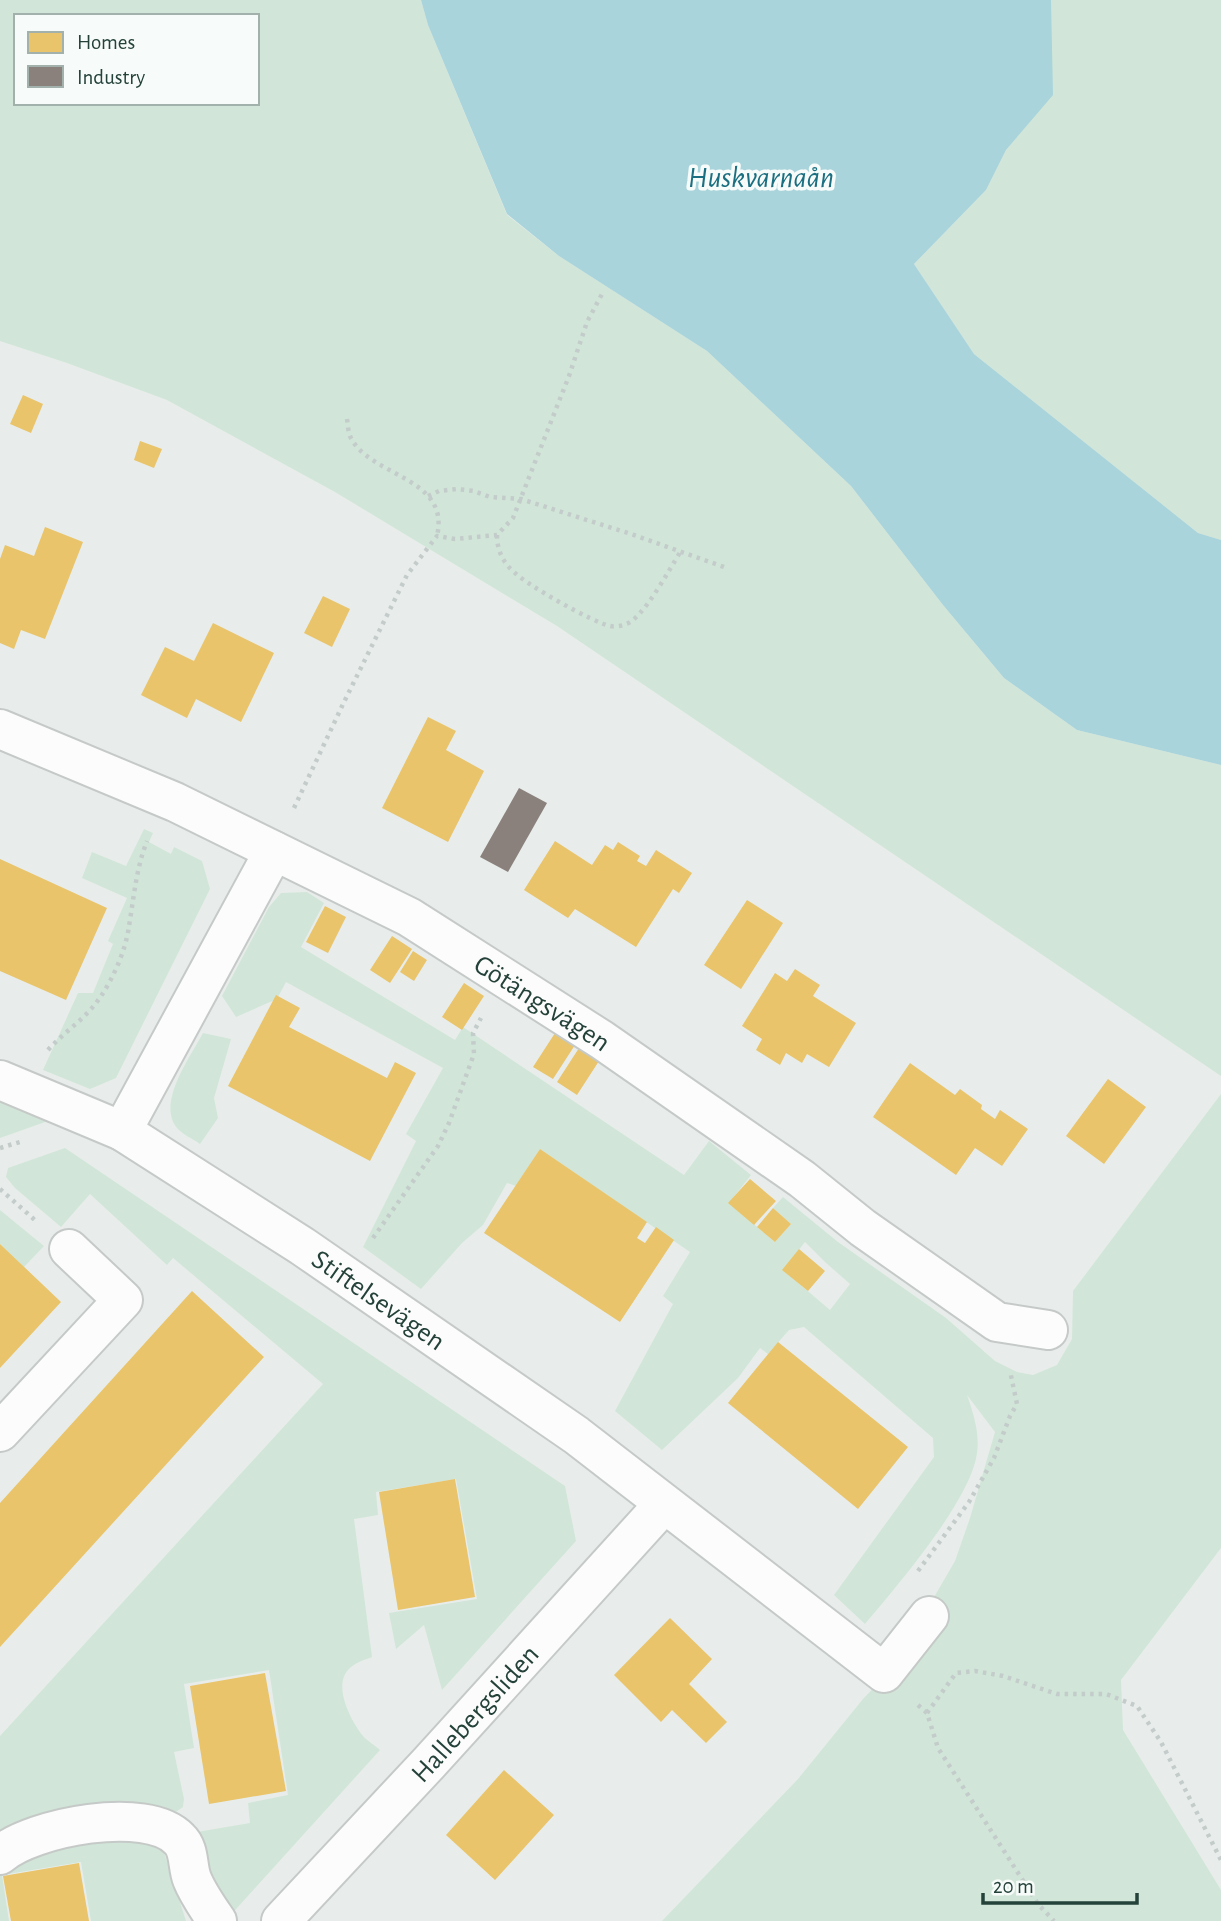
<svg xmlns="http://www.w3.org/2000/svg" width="1221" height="1921" font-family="'Alegreya Sans',sans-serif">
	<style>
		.green { fill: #d1e6d8; fill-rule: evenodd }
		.water { fill: #a9d4db }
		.homes { fill: #e9c46a }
		.industry { fill: #8a817c }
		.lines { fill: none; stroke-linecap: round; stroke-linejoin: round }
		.minor-casing { stroke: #c5cac8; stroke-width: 42 }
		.path { stroke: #c3ccca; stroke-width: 4.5; stroke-dasharray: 3.5 5; stroke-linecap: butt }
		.minor { stroke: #fcfcfc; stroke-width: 38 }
		.labels { text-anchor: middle; stroke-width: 7; stroke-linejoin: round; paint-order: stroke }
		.street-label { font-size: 28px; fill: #24423a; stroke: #f7fbf9 }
		.water-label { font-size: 30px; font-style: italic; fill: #1c6f80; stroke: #f7fbf9 }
	</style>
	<rect width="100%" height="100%" fill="#e8edeb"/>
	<path class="green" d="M 0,0 L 421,0 L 428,25 L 507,215 L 559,256 L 707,351 L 851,486 L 943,605 L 1004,678 L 1077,730 L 1221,765 L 1221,1076 L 557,626 L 335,492 L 167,400 L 67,363 L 0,341 ZM 16,16 L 257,16 L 257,103 L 16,103 Z
		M 986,0 L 1221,0 L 1221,540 L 1198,533 L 974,354 L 914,264 L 986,190 L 1006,150 L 1031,120 Z
		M 144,829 L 153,833 L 149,842 L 171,854 L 174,847 L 202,861 L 210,889 L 116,1078 L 90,1089 L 43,1070 L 78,993 L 93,993 L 113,944 L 108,941 L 127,898 L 82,878 L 92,852 L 126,866 Z
		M 307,892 L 324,903 L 301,947 L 455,1040 L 463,1027 L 684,1175 L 709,1141 L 751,1175 L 729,1203 L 775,1242 L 791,1224 L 773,1208 L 783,1197 L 838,1242 L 946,1318 L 995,1361 L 1017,1372 L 1033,1375 L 1057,1365 L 1072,1339 L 1073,1291 L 1221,1094 L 1221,1548 L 1121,1680 L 1123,1730 L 1221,1890 L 1221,1921 L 662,1921 L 798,1779 L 863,1699 L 893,1668 L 955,1561 L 970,1518 L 995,1432 L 967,1395 C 973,1412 980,1433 977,1453 C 971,1500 897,1586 865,1624 L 834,1595 L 934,1457 L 933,1438 L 804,1327 L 789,1330 L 768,1354 L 760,1348 L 738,1378 L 662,1450 L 615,1411 L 673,1304 L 663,1296 L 690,1252 L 540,1149 L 516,1186 L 507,1183 L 483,1225 L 462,1243 L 421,1289 L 363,1247 L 416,1141 L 406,1134 L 443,1068 L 286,982 L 277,999 L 236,1017 L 222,996 L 269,907 L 281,893 ZM 805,1242 L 825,1262 L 850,1284 L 830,1310 L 783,1270 Z
		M 203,1033 L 231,1039 L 214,1098 L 218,1118 L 200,1144 C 193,1139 182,1134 177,1128 C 156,1103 191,1056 203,1033 Z
		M 0,1089 L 62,1116 L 0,1138 Z
		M 65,1148 L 565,1486 L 576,1541 L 442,1690 L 424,1625 L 396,1649 L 389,1613 L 477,1599 L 456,1479 L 376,1492 L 378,1515 L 354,1519 L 372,1657 C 364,1660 354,1663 348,1670 C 333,1687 351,1721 363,1736 C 367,1741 375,1745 380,1750 L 227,1919 L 213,1905 L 197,1832 L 250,1823 L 248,1803 L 288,1795 L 269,1670 L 184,1684 L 194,1748 L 174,1752 L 184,1799 L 183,1807 L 170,1816 L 0,1842 L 0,1736 L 323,1384 L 173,1258 L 167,1265 L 90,1194 L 61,1227 L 15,1188 L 6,1177 L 8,1168 Z
		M 0,1210 L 44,1246 L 24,1267 L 0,1244 Z
		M 155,1838 L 162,1846 L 186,1921 L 91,1921 L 81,1862 L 2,1875 L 9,1921 L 0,1921 L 0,1869 L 87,1839 Z"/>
	<path class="water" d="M 421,0 L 1051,0 L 1053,95 L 1006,150 L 986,190 L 914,264 L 974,354 L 1198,533 L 1221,540 L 1221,765 L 1077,730 L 1004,678 L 943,605 L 851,486 L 707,351 L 559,256 L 507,214 L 428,25 Z"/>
	<path class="homes" d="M 23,395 L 43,404 L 31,433 L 10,424 Z
		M 140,441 L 162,449 L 154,468 L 134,460 Z
		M 45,527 L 83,542 L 45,639 L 21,630 L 14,649 L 0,643 L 0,559 L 5,545 L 34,556 Z
		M 323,596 L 350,609 L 332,647 L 304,633 Z
		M 213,623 L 274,653 L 241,722 L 196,699 L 187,718 L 141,695 L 165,647 L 194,661 Z
		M 428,717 L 456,731 L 446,750 L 484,771 L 448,842 L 382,808 Z
		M 555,841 L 592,865 L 605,845 L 613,850 L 618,842 L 640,856 L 637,861 L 646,866 L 656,850 L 692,873 L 679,893 L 673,889 L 636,947 L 575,909 L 568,918 L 524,890 Z
		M 0,859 L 107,908 L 66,1000 L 0,971 Z
		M 747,900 L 783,923 L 741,989 L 704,965 Z
		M 325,906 L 346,917 L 328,953 L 306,942 Z
		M 392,936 L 412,949 L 390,983 L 370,970 Z
		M 413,951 L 427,960 L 414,981 L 400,972 Z
		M 795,969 L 820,985 L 813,996 L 856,1023 L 829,1067 L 807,1054 L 802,1063 L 786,1053 L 780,1065 L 756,1050 L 762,1039 L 742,1026 L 775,973 L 787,981 Z
		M 464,983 L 484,996 L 462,1030 L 442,1017 Z
		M 276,995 L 300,1008 L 289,1027 L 387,1078 L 395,1062 L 416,1073 L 370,1161 L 228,1086 Z
		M 555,1033 L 575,1045 L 553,1079 L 533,1067 Z
		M 579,1048 L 599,1061 L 577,1095 L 557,1082 Z
		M 910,1063 L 955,1095 L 960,1089 L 982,1105 L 981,1109 L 995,1119 L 1000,1110 L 1028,1129 L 1002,1166 L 975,1148 L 956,1175 L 873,1117 Z
		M 1108,1079 L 1146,1107 L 1104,1164 L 1066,1136 Z
		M 540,1149 L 647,1222 L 637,1238 L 645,1243 L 656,1227 L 674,1240 L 620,1322 L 484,1233 Z
		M 750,1179 L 776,1201 L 754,1225 L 728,1203 Z
		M 773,1208 L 791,1224 L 775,1242 L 757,1227 Z
		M 0,1244 L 61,1302 L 0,1368 Z
		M 799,1249 L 825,1271 L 808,1291 L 782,1270 Z
		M 192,1291 L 264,1357 L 0,1647 L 0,1503 Z
		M 778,1342 L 908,1447 L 858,1509 L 728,1403 Z
		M 455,1479 L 475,1597 L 398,1610 L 379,1492 Z
		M 670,1618 L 712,1659 L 689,1684 L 727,1722 L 706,1743 L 672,1710 L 661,1722 L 614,1675 Z
		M 265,1673 L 286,1791 L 209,1804 L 190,1686 Z
		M 504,1770 L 554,1815 L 495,1880 L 446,1835 Z
		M 79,1863 L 89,1921 L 11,1921 L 3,1876 Z"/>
	<path class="industry" d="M 519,788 L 547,803 L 508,872 L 480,857 Z"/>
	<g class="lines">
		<defs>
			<g id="minor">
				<path id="s1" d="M 0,729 L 175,802 L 409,917 L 602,1040 L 802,1179 L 863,1228 L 997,1322 L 1048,1330"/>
				<path id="s2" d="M 274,851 L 122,1131 L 302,1246 L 576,1435 L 884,1673 L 929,1616"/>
				<path d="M 0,1080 L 122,1131"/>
				<path d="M 0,1432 L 123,1300 L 69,1249"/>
				<path d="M 0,1855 C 32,1827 147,1805 179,1839 C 190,1849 187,1866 192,1879 C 198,1894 208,1908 217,1921"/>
				<path id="s3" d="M 281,1921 L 428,1764 L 664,1504"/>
			</g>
		</defs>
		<use href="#minor" class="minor-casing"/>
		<path class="path" d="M 347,419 C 348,425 348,431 350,436 C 368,477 451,476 437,536
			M 428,496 L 439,491 L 457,489 L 474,491 L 490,497 L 521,499 L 631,534 L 724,567
			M 497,535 C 497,550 503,563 515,573 C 529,586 592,622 610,626 C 614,627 622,626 626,624 C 643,619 670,568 681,551
			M 294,808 L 344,702 L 407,575 L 437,536 L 455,539 L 497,535 L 513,518 L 569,376 L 587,322 L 602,294
			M 48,1050 C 65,1031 87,1018 101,996 C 114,977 126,949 129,926 C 134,897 136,869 147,841
			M 0,1148 L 23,1141
			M 0,1189 L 36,1221
			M 373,1238 L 438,1146 L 449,1123 L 474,1054 L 473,1033 L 481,1018
			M 918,1571 L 969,1502 L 994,1458 L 1010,1416 L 1017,1404 L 1010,1371
			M 918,1705 L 927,1713 L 938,1748 L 1038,1904 L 1054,1921
			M 927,1713 L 956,1673 L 975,1671 L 1003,1676 L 1057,1694 L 1106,1694 L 1137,1706 L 1161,1742 L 1221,1860"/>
		<use href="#minor" class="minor"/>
	</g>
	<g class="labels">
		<g class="street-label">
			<text dy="10" stroke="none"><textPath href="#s1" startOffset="609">Götängsvägen</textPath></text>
			<text dy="10" stroke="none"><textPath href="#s2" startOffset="626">Stiftelsevägen</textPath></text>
			<text dy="10" stroke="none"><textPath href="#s3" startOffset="284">Hallebergsliden</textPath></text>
		</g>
		<g class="water-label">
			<text x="761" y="187">Huskvarnaån</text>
		</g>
	</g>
	<rect x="14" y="14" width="245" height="91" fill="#f7fbf9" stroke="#a3b1ad" stroke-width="2"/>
	<rect x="28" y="32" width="35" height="21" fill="#e9c46a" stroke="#a3b1ad" stroke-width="2"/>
	<text x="77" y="49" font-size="21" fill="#24423a">Homes</text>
	<rect x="28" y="66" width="35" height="21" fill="#8a817c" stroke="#a3b1ad" stroke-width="2"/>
	<text x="77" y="84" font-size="21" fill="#24423a">Industry</text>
	<path d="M983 1893v10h154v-10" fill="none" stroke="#24423a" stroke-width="3.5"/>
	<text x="993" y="1893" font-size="21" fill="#24423a" stroke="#f7fbf9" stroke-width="5" paint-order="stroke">20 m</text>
</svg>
